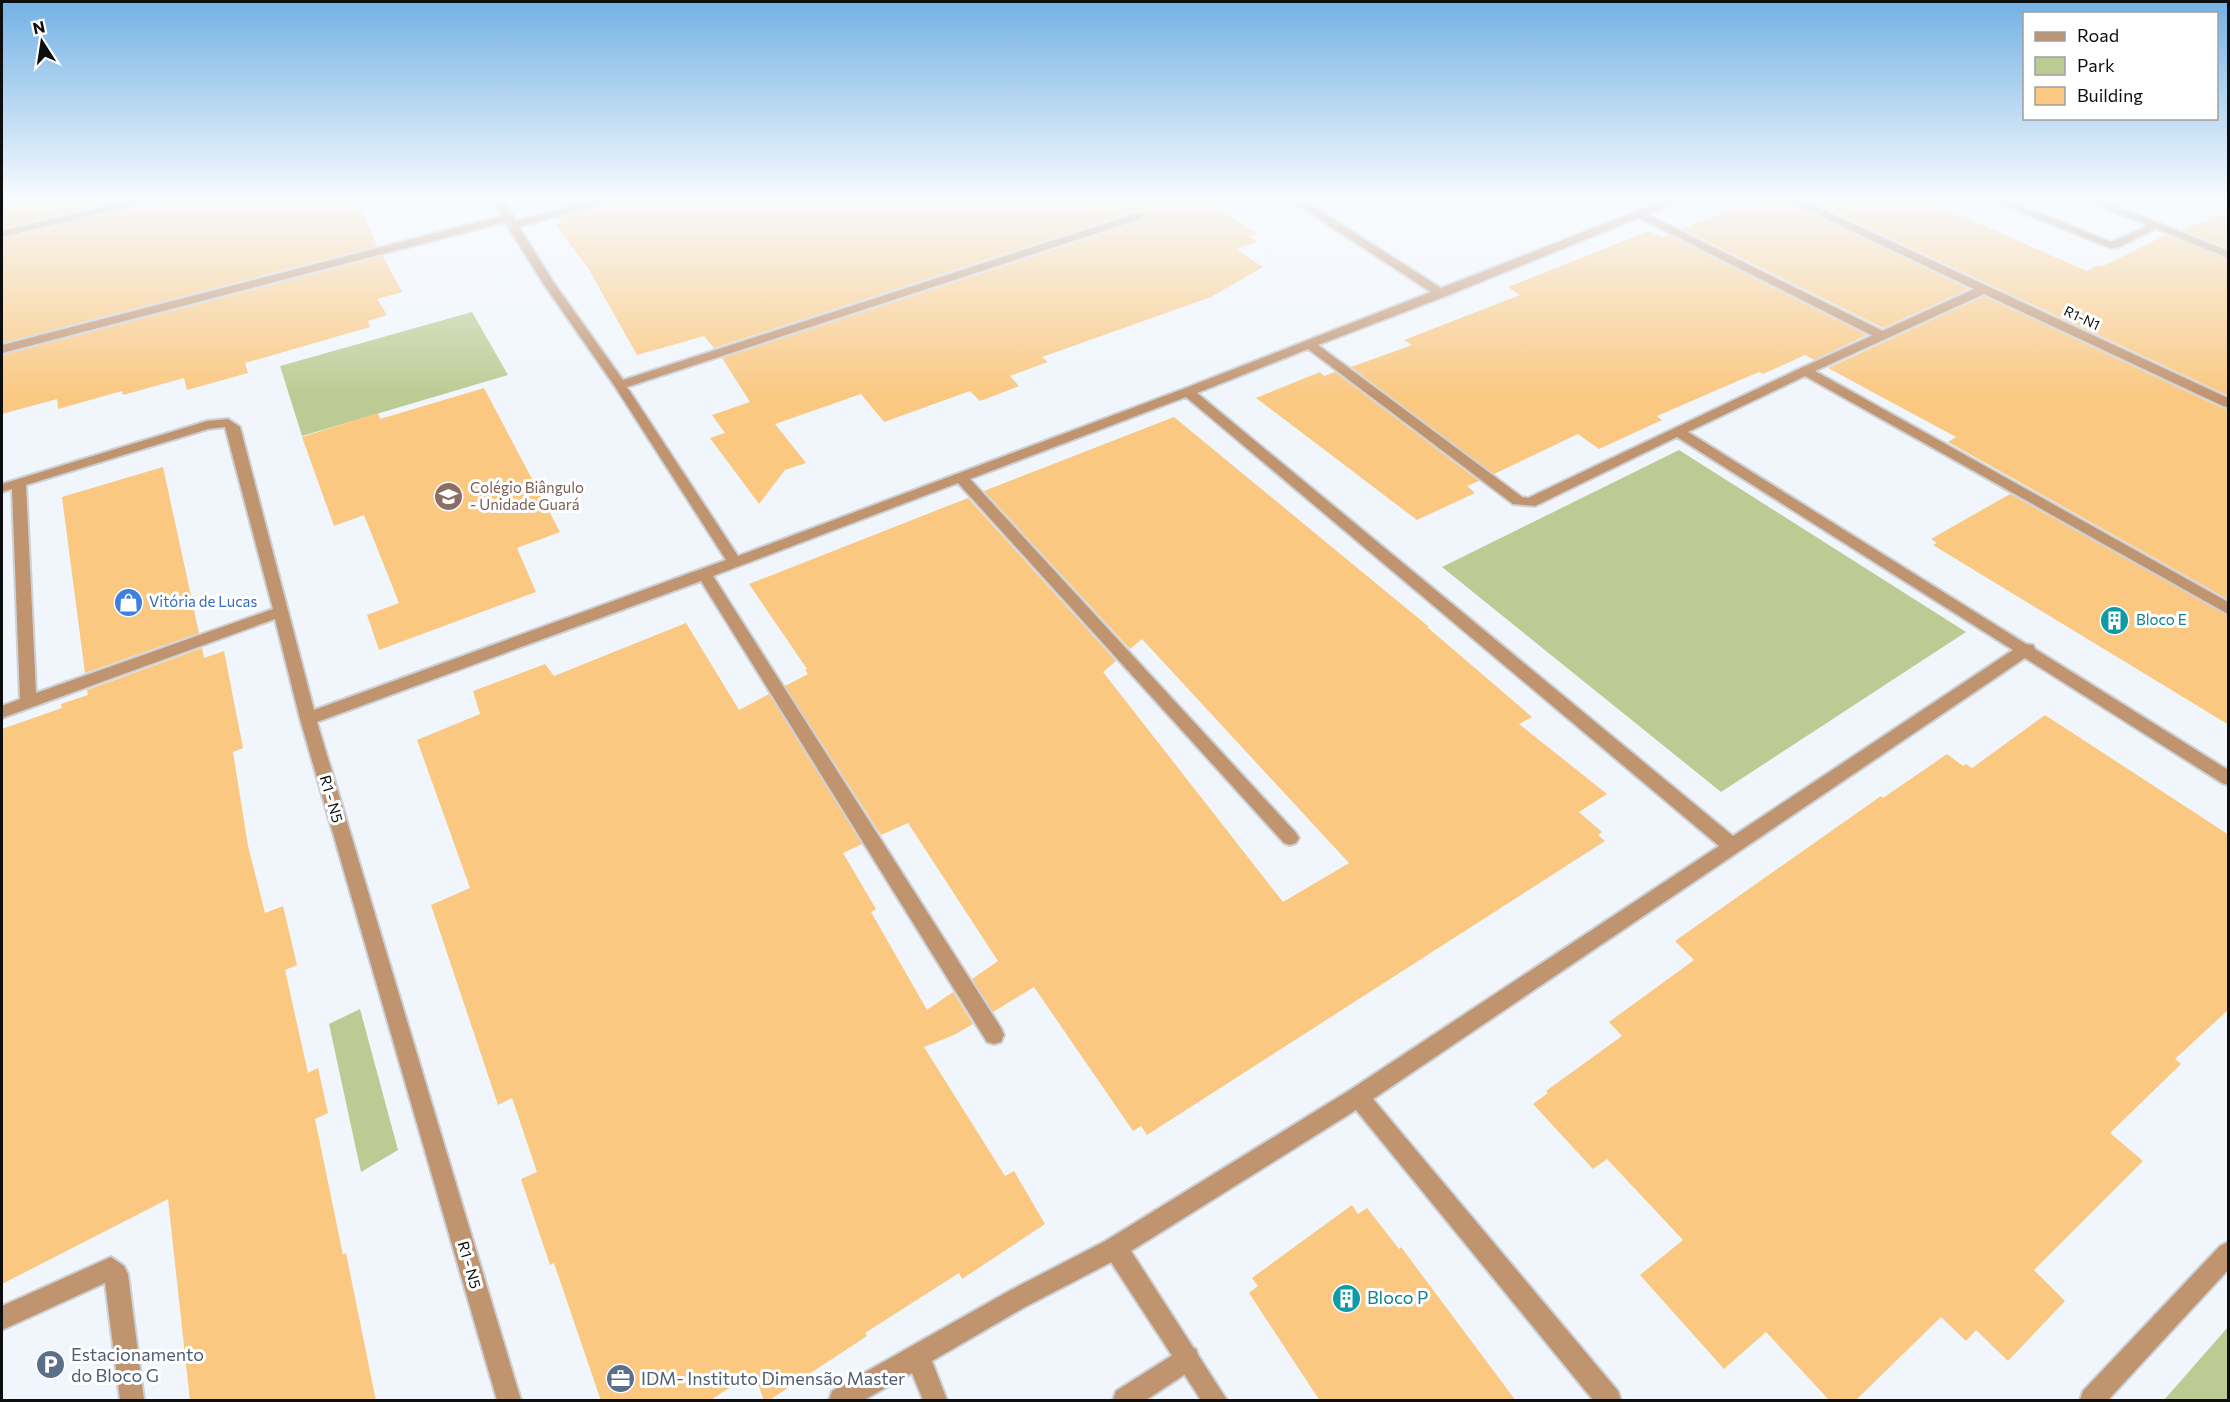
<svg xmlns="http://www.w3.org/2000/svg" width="2230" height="1402" font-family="Commissioner,sans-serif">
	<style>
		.green { fill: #bccb93 }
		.building { fill: #fac881 }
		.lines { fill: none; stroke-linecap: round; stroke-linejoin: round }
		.service-casing { stroke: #ccd1d6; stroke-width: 4 }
		.minor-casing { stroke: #ccd1d6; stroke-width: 4 }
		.service { fill: #c19470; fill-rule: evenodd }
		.minor { fill: #c19470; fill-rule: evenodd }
		.labels { text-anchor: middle; stroke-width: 6; stroke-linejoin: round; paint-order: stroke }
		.far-street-label { font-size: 14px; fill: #0c0e10; stroke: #fff }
		.education-label { font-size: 15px; fill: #785e54; stroke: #fff; text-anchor: start }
		.shop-label { font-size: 15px; fill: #366cbe; stroke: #fff; text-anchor: start }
		.culture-label { font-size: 15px; fill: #0d838f; stroke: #fff; text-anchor: start }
		.street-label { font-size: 15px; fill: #0c0e10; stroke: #fff }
		.near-culture-label { font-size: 18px; fill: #0d838f; stroke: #fff; text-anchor: start }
		.near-service-label { font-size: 18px; fill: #4e5e75; stroke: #fff; text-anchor: start }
	</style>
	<rect width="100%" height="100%" fill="#f0f6fc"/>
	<path class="green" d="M 472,312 L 508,375 L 302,436 L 280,366 Z
		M 1679,450 L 1966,632 L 1721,792 L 1442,567 Z
		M 360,1009 L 398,1150 L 361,1172 L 329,1024 Z
		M 2228,1327 L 2228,1400 L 2164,1400 Z"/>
	<path class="building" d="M 2,200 L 120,200 L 2,229 Z
		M 155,200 L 357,200 L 377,246 L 2,343 L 2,239 Z
		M 544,200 L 583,200 L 551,209 Z
		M 614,200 L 1206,200 L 1257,234 L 1250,236 L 1257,242 L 1236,249 L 1263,267 L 1211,297 L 1042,357 L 1048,362 L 1010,376 L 1019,386 L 980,401 L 970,391 L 884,422 L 861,394 L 775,424 L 806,463 L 785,470 L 759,504 L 710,438 L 725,433 L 712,415 L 750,402 L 722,358 L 1144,220 L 1145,212 L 1134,212 L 714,348 L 704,336 L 637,355 L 588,268 L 556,225 L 562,224 L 558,218 Z
		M 1756,200 L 1785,200 L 1969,289 L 1883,328 L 1682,229 Z
		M 1808,200 L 1925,200 L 2087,271 L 2098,265 L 2101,267 L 2166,235 L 2229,260 L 2229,396 Z
		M 2229,212 L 2229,249 L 2181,230 Z
		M 1649,231 L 1662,237 L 1669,235 L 1867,335 L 1814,360 L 1805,355 L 1763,374 L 1759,372 L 1733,383 L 1657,416 L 1662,420 L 1599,449 L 1578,434 L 1494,474 L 1351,367 L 1412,345 L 1404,340 L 1520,295 L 1508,287 Z
		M 383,256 L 402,292 L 377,299 L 387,315 L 368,321 L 370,327 L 245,363 L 248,373 L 187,390 L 184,378 L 123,395 L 122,391 L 58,409 L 57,399 L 2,414 L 2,355 Z
		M 1984,296 L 2222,408 L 2229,409 L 2229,600 L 1948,442 L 1956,437 L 1828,368 Z
		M 1320,372 L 1324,376 L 1335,372 L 1479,481 L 1467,486 L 1475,493 L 1417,520 L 1256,398 Z
		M 484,388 L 560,532 L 517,548 L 536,592 L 379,650 L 367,615 L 399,603 L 364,515 L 334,526 L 302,437 L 378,413 L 380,419 Z
		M 1174,417 L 1429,627 L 1427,627 L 1532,717 L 1519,724 L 1607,794 L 1579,812 L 1602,832 L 1598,835 L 1605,841 L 1147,1135 L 1141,1126 L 1133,1131 L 1034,987 L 993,1012 L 972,979 L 998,961 L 908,823 L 881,835 L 785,686 L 808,674 L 805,670 L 807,669 L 749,584 L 968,498 L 1116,661 L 1103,672 L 1283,902 L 1349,863 L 1142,639 L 1130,649 L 984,491 Z
		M 163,467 L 199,633 L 85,673 L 62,497 Z
		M 2010,494 L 2229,616 L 2229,725 L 1933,545 L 1937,543 L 1931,539 Z
		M 686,623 L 739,710 L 769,694 L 862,844 L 843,853 L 876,909 L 871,912 L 927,1010 L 953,992 L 973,1024 L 954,1035 L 924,1047 L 1005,1176 L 1014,1171 L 1045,1224 L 962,1279 L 959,1273 L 865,1333 L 867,1336 L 768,1401 L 764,1401 L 754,1372 L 709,1401 L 601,1401 L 554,1263 L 550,1265 L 521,1179 L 537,1172 L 512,1098 L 498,1105 L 431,905 L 470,888 L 417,740 L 480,714 L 473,691 L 545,664 L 554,676 Z
		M 202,648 L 204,658 L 224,651 L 243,748 L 233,752 L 248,846 L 265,913 L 283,906 L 297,965 L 285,970 L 308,1073 L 318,1068 L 328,1113 L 315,1119 L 343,1255 L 346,1253 L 376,1401 L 190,1401 L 168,1199 L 2,1284 L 2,729 L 62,708 L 61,704 L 88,695 L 87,690 Z
		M 2045,715 L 2229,835 L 2229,1009 L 2175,1059 L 2181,1064 L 2110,1133 L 2143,1161 L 2034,1270 L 2065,1301 L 2008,1361 L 1976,1330 L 1966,1341 L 1941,1317 L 1855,1401 L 1830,1401 L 1766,1332 L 1724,1369 L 1640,1275 L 1683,1240 L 1607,1159 L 1593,1169 L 1533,1104 L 1548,1093 L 1546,1091 L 1622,1036 L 1609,1022 L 1694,960 L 1675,941 L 1881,796 L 1883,798 L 1947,754 L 1963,766 L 1966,764 L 1972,768 Z
		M 1352,1205 L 1358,1214 L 1367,1208 L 1399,1249 L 1401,1247 L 1516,1401 L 1320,1401 L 1249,1293 L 1258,1286 L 1252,1278 Z"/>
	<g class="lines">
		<defs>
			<path id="service" d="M 1991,200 L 2007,200 L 2111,242 L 2152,224 L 2160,224 L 2161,226 L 2119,247 L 2110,248 Z
				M 1642,212 L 1887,333 L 1889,336 L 1883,340 L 1879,339 L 1638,217 L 1637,215 Z
				M 1115,1236 L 1123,1240 L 1127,1248 L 1123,1256 L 1025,1307 L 932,1361 L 947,1400 L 923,1400 L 912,1373 L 864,1400 L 829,1400 L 832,1391 L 1009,1291 Z
				M 111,1257 L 124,1266 L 128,1274 L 144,1400 L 120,1400 L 105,1283 L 2,1330 L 2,1306 Z
				M 1187,1346 L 1196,1349 L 1199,1358 L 1196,1367 L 1146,1400 L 1113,1400 L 1116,1391 Z"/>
			<path id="minor" d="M 132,200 L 153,200 L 2,237 L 2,231 Z
				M 492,200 L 503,200 L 516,221 L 593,200 L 612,200 L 519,227 L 554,283 L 623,380 L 1135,214 L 1143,214 L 1143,218 L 627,387 L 738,556 L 1183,389 L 1431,292 L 1290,200 L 1303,200 L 1441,288 L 1666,200 L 1682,200 L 1446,296 L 1318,345 L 1522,497 L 1528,498 L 1801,368 L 1974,289 L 1787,200 L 1802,200 L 2228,398 L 2228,407 L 2223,406 L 1984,294 L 1815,371 L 2228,602 L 2228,614 L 1805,376 L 1688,432 L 2026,644 L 2033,645 L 2035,649 L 2228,770 L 2228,785 L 2222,783 L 2025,658 L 1373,1099 L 1618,1391 L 1621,1400 L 1593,1400 L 1356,1110 L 1131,1251 L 1227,1400 L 1201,1400 L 1107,1256 L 1103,1248 L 1107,1240 L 1350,1090 L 1719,846 L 1186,397 L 970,479 L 1296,833 L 1299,838 L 1296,843 L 1290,845 L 1284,843 L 958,483 L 713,576 L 1001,1028 L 1004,1035 L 1001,1042 L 994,1044 L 987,1042 L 701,581 L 317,722 L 521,1400 L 497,1400 L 300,719 L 275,619 L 2,718 L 2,706 L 20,699 L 12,489 L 2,492 L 2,484 L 207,421 L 228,419 L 240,427 L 314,710 L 726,560 L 614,385 L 543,283 L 505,222 L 2,353 L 2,345 L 502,216 ZM 1308,349 L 1513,504 L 1535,506 L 1677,437 L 2013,650 L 1733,836 L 1197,393 ZM 225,427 L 273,609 L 36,693 L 26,485 L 208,429 Z
				M 2085,200 L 2101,200 L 2228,251 L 2228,258 Z
				M 2228,1242 L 2228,1270 L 2108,1400 L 2080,1400 L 2083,1391 L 2220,1246 Z"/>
		</defs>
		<use href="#service" class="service-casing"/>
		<use href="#minor" class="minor-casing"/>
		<use href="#service" class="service"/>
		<use href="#minor" class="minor"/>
	</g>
	<linearGradient id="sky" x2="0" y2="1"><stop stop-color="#73b1e5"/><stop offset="0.5" stop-color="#f8fbfe"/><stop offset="1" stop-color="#f8fbfe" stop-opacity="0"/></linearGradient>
	<rect width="2230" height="397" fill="url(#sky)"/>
	<defs>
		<symbol id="school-disc" viewBox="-11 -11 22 22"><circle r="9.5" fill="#8d6e63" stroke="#fff"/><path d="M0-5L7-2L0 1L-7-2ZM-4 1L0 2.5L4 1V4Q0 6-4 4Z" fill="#fff"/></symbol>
		<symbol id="shop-disc" viewBox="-11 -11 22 22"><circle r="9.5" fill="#3f7fe0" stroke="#fff"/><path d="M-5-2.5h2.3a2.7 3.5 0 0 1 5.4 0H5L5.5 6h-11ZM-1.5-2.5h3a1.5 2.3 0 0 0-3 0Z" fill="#fff"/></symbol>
		<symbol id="building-disc" viewBox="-11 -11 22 22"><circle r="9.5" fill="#0f9aa8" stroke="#fff"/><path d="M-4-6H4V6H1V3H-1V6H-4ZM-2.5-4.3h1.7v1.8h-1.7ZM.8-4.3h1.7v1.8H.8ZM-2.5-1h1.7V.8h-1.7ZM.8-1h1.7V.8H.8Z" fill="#fff"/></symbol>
		<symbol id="parking-disc" viewBox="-11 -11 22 22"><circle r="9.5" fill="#5c6f8a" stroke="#fff"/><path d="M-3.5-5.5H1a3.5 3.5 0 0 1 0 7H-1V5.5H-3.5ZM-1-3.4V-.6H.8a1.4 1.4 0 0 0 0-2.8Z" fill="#fff"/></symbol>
		<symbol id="office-disc" viewBox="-11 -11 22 22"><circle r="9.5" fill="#5c6f8a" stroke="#fff"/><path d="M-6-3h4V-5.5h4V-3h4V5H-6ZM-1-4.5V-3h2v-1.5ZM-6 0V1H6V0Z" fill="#fff"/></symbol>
	</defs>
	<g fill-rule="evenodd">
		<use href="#school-disc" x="432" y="480" width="33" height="33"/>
		<use href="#shop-disc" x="112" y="586" width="33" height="33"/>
		<use href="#building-disc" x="2098" y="604" width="33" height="33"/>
		<use href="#building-disc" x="1330" y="1282" width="33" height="33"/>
		<use href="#parking-disc" x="34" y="1348" width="33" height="33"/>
		<use href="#office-disc" x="604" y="1362" width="33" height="33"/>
	</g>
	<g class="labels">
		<g class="far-street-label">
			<text transform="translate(2082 318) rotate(25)" y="5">R1-N1</text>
		</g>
		<g class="education-label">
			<text x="470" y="493">Colégio Biângulo<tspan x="470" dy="17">- Unidade Guará</tspan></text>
		</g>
		<g class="shop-label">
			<text x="149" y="607">Vitória de Lucas</text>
		</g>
		<g class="culture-label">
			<text x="2136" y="625">Bloco E</text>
		</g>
		<g class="street-label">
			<text transform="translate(331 799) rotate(74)" y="5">R1 - N5</text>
			<text transform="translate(469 1265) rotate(74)" y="5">R1 - N5</text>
		</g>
		<g class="near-culture-label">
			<text x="1367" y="1304">Bloco P</text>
		</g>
		<g class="near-service-label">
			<text x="71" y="1361">Estacionamento<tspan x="71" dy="21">do Bloco G</tspan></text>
			<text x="641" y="1385">IDM- Instituto Dimensão Master</text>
		</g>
	</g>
	<rect width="2230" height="1402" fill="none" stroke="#0c0e10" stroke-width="6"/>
	<rect x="2023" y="12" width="195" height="108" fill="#ffffff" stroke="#9e9f9f" stroke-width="1.5"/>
	<rect x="2035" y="32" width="30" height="9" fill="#c19470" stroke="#9e9f9f" stroke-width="1.5"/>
	<text x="2077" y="42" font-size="18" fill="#0c0e10">Road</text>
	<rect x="2035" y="57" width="30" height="18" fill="#bccb93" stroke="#9e9f9f" stroke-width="1.5"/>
	<text x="2077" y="72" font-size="18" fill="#0c0e10">Park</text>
	<rect x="2035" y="87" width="30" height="18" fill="#fac881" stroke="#9e9f9f" stroke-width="1.5"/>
	<text x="2077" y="102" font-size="18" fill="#0c0e10">Building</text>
	<g transform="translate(42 42) rotate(348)" stroke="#ffffff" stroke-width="4.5" paint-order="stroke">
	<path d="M0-4.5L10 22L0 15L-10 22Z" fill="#0c0e10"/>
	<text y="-9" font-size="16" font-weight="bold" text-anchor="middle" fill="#0c0e10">N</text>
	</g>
</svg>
